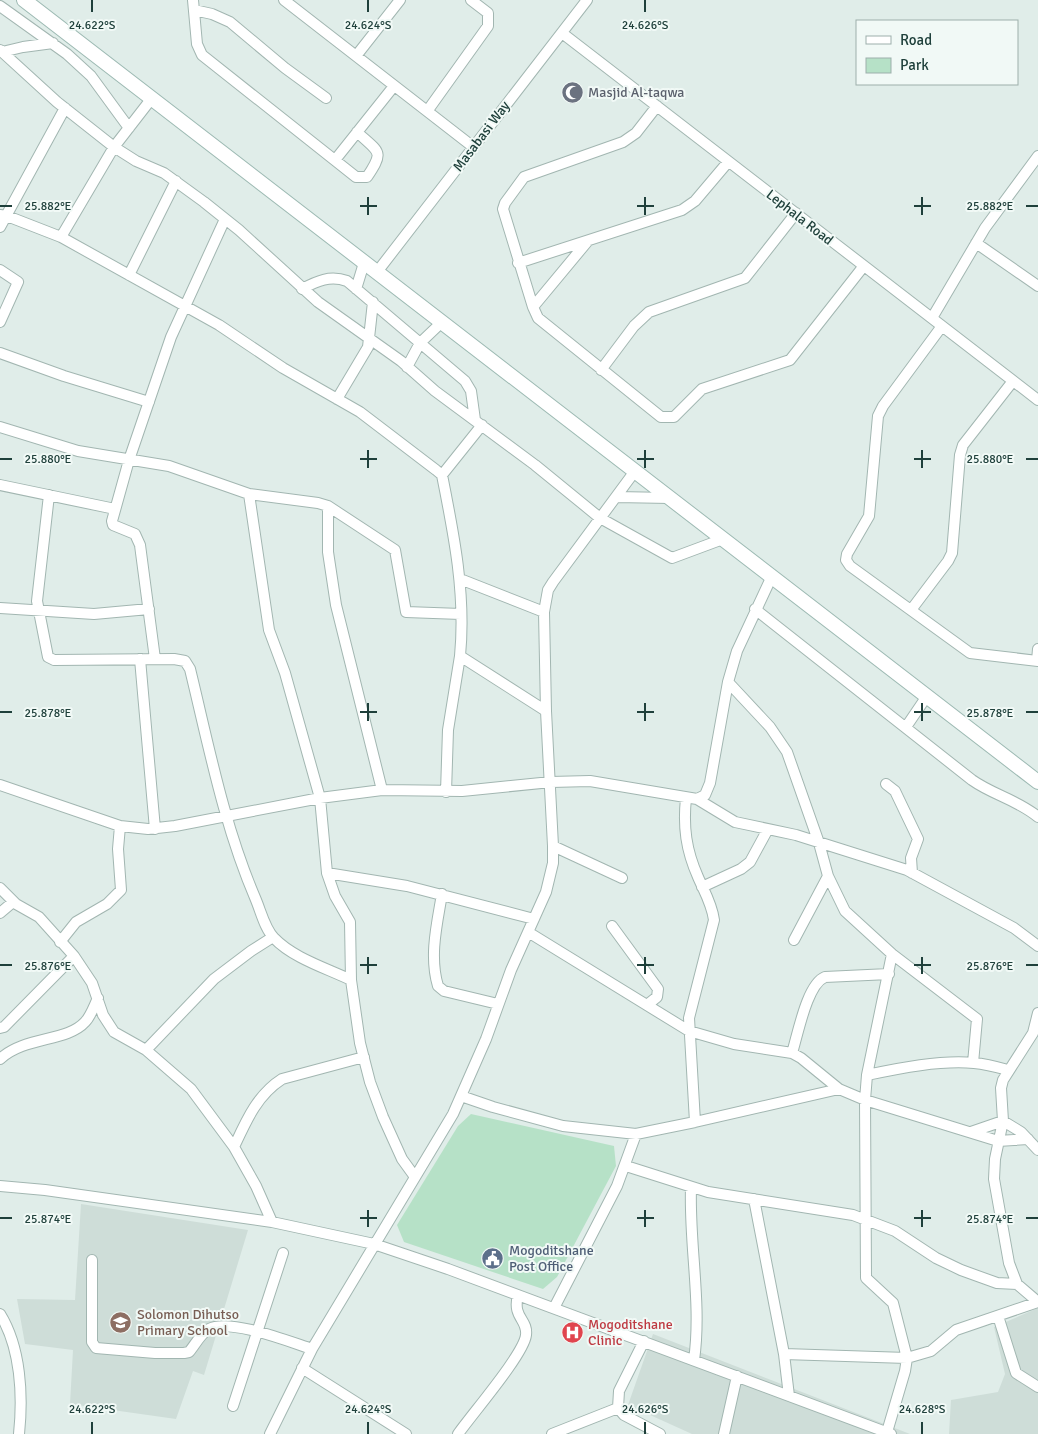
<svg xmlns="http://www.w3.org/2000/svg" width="1038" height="1434" font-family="Signika,sans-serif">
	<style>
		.built { fill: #ceddd8 }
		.green { fill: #b6e1c7 }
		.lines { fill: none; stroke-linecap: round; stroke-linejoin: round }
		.minor-casing { stroke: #a2b6b1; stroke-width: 12 }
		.secondary-casing { stroke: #9dbab3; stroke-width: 16 }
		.minor { stroke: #fff; stroke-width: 10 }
		.secondary { stroke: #fff; stroke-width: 14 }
		.ticks { fill: none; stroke: #1f403b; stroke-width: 2 }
		.labels { text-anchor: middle; stroke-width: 4; stroke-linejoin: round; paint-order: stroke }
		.worship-label { font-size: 14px; fill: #5b616d; stroke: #f1f9f6; text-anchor: start }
		.street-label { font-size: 14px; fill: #1f403b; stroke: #f1f9f6 }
		.service-label { font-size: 14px; fill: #4e5e75; stroke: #f1f9f6; text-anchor: start }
		.education-label { font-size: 14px; fill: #785e54; stroke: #f1f9f6; text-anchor: start }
		.health-label { font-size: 14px; fill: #be3a42; stroke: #f1f9f6; text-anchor: start }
		.ticks-label { font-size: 12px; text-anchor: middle; fill: #1f403b; stroke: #f1f9f6; stroke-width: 4; stroke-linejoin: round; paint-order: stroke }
	</style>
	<rect width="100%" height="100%" fill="#e0ede9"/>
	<path class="built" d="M 81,1204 L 248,1230 L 204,1375 L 193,1371 L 176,1419 L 70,1404 L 73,1350 L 25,1344 L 17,1299 L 75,1300 Z
		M 1038,1308 L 1038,1434 L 949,1434 L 951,1400 L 998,1392 L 1005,1374 L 994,1327 Z
		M 653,1334 L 910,1434 L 692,1434 L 628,1405 Z"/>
	<path class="green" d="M 471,1114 L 614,1146 L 616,1166 L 557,1277 L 543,1289 L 404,1242 L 397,1225 L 458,1126 Z"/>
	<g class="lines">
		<defs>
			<path id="minor" d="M 193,0 L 197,44 L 202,55 L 356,177 L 367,177 C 385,150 379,153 357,132
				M 284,0 L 472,146
				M 0,6 L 67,54 L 91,76 L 129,128
				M 194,10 L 212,14 L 230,22 L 285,68 L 326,98
				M 562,33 L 1038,400
				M 0,50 L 57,102 L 114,147 L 136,161 L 164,173 L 204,202 L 239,230 L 318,302 L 401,361 L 435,391 L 535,465 L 600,518 L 672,558 L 723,539
				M 2,52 L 23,47 L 53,43
				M 356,56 L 400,0
				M 657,106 L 636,133 L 623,142 L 524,177 L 505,203 L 503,209 L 533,307 L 538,318 L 661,417 L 674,417 L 702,389 L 790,360 L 863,267
				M 428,110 L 488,26 L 488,13 L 471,0
				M 335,160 L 394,86
				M 0,215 L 7,216 L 61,237 L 219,325 L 283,368 L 360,412 L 436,470 L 442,475 C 454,535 466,595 460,656 L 546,711
				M 0,227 L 65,108
				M 61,237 L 114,147 L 152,98
				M 976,243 L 1038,286
				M 518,263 L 682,210 L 695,201 L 728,162
				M 0,270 L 18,282 L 0,322
				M 377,272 L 587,0
				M 129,275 L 176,181
				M 302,289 C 317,281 330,275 347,281 L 465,381 L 471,391 L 475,420
				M 356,289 L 364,263
				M 533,307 L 587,242
				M 932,318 L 985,228 L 1038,156
				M 942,326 L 883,406 L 878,416 L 869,516 L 847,554 L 846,560 L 850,566 L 970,653 L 1038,661
				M 0,353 L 64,376 L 149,402
				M 407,367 L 420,343 L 442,322
				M 601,370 L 634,326 L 649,312 L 745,278 L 796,213
				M 337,399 L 368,347 L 373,302
				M 0,427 L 78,451 L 169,466 L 249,494 L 318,503 L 328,506 L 395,550 L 406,612 L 461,614
				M 442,475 L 482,425
				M 0,485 L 115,509
				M 249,494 L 269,630 L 285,673 L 320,798 L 327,873 L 335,896 L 350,922 L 351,980 L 360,1043 L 370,1082 L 383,1117 L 402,1159 L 415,1177
				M 49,495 L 37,601 L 48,657 L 54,660 L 174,659 L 185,661 L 190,669 C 209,747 224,826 256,900 C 261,912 265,929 274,938 C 293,958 326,968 351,980
				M 616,497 L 670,498
				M 328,506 L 328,552 L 336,605 L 382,790
				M 460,579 L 544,612
				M 0,608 L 94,614 L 149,609
				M 755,609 L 972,780 C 993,795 1018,800 1038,817
				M 911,610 L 948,561 L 952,553 L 960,455 L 963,445 L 1013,381
				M 140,659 L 155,829
				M 155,659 L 140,545 L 135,534 L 113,525 L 112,521 L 129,460 L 171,337 L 225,219
				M 1037,661 L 1038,649
				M 728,682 L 770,727 L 787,752 L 819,843 L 828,876 L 845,911 L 892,954 L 977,1019 L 973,1063
				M 906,727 L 927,696
				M 886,784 L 895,791 L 918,839 L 911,858 L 912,873
				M 0,785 L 120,826 L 148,829 L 175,826 L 320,798 L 382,790 L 462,791 L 551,782 L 590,781 L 697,799 L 705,795 L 710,783 L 728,682 L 737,651 L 772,576
				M 446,792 L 448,730 L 460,656
				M 686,798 C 683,827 686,850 698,877 C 704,891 712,904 714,920 L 689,1018 L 695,1122
				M 697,799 L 735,822 L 796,835 L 907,870 L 1014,928 L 1038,946
				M 553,846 L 622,878
				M 327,873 L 407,886 L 534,919
				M 702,887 L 741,869 L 750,862 L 768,829
				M 0,888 L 16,904 L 39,917 L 74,956 L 92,983 L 103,1015 L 114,1032 L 146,1050 L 191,1089 L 234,1147 L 256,1186 L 272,1222
				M 442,894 C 437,924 429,956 438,986 L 444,991 L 498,1004
				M 0,913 L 13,902
				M 612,926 L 658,989 L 657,997 L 647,1005
				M 528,932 L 689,1031 L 734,1044 L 792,1053 C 798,1034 807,984 825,977 L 889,974
				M 794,940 L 828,876
				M 60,942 L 76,922 L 107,904 L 121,890 L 118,849 L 120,826
				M 0,1028 L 4,1027 L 74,956
				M 146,1050 L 214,979 L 251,951 L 273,937
				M 792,1053 L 801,1058 L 839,1089 L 865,1100 L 998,1141 L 1028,1139
				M 0,1059 C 25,1036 67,1042 85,1022 C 91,1016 94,1006 98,998
				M 867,1075 C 900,1068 940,1060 974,1063 C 986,1064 997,1067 1008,1070
				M 461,1096 L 493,1107 L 563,1126 L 636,1134 L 695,1122 L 839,1089
				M 971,1132 L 1003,1121 L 1021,1132 L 1038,1150
				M 234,1147 C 246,1121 257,1095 282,1079 L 364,1057
				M 626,1166 L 708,1192 L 853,1215 L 895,1231 L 936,1258 L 961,1270 L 997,1283 L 1017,1284 L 1009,1263 L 994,1179 L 995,1159 L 1003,1121 L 1001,1088 L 1003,1080 L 1033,1033 L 1038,1013
				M 0,1186 L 45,1190 L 272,1222 L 374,1244 L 448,1269 L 891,1434
				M 691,1188 C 689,1245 702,1304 694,1360
				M 754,1199 L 784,1354 L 789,1396
				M 92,1260 L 92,1342 L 96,1348 L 155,1353 L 184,1353 L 189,1352 C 195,1345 201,1333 209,1329 C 230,1318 290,1342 312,1349
				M 1017,1284 L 1038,1302
				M 554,1308 L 617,1186 L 636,1134
				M 0,1314 C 21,1348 23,1396 19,1434
				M 998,1316 L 1016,1373 L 1038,1387
				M 644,1341 L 619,1391 L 618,1408 L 624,1415 L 660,1434
				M 784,1354 L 907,1358 L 931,1351 L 956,1330 L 1038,1302
				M 302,1368 L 406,1434
				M 233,1406 L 283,1253
				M 887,1432 L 905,1371 L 907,1358 L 893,1303 L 866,1278 L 865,1100 L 867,1075 L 892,954
				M 270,1434 L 312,1349 L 453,1114 L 486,1039 L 511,970 L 546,892 L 553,863 L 553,846 L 546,711 L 544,612 L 548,590 L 553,582 L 635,471
				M 458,1434 C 472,1414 524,1354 526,1335 C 528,1319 512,1318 518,1295
				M 552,1434 L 618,1408
				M 724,1434 L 737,1376"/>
			<path id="secondary" d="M 24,0 L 1038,782"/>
		</defs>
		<use href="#minor" class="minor-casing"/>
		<use href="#secondary" class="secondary-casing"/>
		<use href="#minor" class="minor"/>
		<use href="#secondary" class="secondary"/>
	</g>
	<path class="ticks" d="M 92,0 L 92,12M 368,0 L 368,12M 645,0 L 645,12M 368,197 L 368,215M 645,197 L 645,215M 922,197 L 922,215M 0,206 L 12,206M 360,206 L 377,206M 637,206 L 654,206M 914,206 L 931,206M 1026,206 L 1038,206M 368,450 L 368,468M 645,450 L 645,468M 922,450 L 922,468M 0,459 L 12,459M 360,459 L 377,459M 637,459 L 654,459M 914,459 L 931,459M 1026,459 L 1038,459M 368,703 L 368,721M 645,703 L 645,721M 922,703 L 922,721M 0,712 L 12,712M 360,712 L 377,712M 637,712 L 654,712M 914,712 L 931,712M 1026,712 L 1038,712M 368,957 L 368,974M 645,957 L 645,974M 922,957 L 922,974M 0,965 L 12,965M 360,965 L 377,965M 637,965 L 654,965M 914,965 L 931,965M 1026,965 L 1038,965M 368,1210 L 368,1227M 645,1210 L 645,1227M 922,1210 L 922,1227M 0,1218 L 12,1218M 360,1218 L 377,1218M 637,1218 L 654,1218M 914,1218 L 931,1218M 1026,1218 L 1038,1218M 92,1422 L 92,1434M 368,1422 L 368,1434M 645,1422 L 645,1434M 922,1422 L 922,1434"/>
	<defs>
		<symbol id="mosque-disc" viewBox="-11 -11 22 22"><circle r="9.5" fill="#6b7280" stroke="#f1f9f6"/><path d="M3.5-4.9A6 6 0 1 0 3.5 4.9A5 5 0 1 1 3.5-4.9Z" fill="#fff"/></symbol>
		<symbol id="civic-disc" viewBox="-11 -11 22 22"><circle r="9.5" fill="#5c6f8a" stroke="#f1f9f6"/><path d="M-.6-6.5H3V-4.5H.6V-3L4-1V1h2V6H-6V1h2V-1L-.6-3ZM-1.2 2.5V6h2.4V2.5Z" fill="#fff"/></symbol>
		<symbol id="school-disc" viewBox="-11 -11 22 22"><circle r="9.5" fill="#8d6e63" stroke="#f1f9f6"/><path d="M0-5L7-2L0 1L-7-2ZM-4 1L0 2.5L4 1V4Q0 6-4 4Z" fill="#fff"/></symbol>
		<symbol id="hospital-disc" viewBox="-11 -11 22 22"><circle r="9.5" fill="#e0444e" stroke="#f1f9f6"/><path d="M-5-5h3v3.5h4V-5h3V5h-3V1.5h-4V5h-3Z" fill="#fff"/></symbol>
	</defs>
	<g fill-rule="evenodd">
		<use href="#mosque-disc" x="560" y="80" width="25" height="25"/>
		<use href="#civic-disc" x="480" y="1246" width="25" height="25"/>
		<use href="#school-disc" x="108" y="1310" width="25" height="25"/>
		<use href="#hospital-disc" x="560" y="1320" width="25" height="25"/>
	</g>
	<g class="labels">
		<g class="worship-label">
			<text x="588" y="97">Masjid Al-taqwa</text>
		</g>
		<g class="street-label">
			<text transform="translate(481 136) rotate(-53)" y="5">Masabasi Way</text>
			<text transform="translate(800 217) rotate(38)" y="5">Lephala Road</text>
		</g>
		<g class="service-label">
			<text x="509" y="1255">Mogoditshane<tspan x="509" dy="16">Post Office</tspan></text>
		</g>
		<g class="education-label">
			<text x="137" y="1319">Solomon Dihutso<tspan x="137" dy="16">Primary School</tspan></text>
		</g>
		<g class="health-label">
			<text x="588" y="1329">Mogoditshane<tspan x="588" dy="16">Clinic</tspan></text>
		</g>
	</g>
	<g class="ticks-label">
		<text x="92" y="29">24.622°S</text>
		<text x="368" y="29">24.624°S</text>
		<text x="645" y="29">24.626°S</text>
		<text x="990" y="210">25.882°E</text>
		<text x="48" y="210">25.882°E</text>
		<text x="990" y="463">25.880°E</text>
		<text x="48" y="463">25.880°E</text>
		<text x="990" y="717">25.878°E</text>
		<text x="48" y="717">25.878°E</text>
		<text x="990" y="970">25.876°E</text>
		<text x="48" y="970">25.876°E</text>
		<text x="990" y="1223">25.874°E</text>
		<text x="48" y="1223">25.874°E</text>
		<text x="92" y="1413">24.622°S</text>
		<text x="368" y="1413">24.624°S</text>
		<text x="645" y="1413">24.626°S</text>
		<text x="922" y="1413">24.628°S</text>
	</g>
	<rect x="856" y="20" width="162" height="65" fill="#f1f9f6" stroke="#9dafab"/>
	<rect x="866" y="36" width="25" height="8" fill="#ffffff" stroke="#9dafab"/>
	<text x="900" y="45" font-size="15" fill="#1f403b">Road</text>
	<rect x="866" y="58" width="25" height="15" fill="#b6e1c7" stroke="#9dafab"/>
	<text x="900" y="70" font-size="15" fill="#1f403b">Park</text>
</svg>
